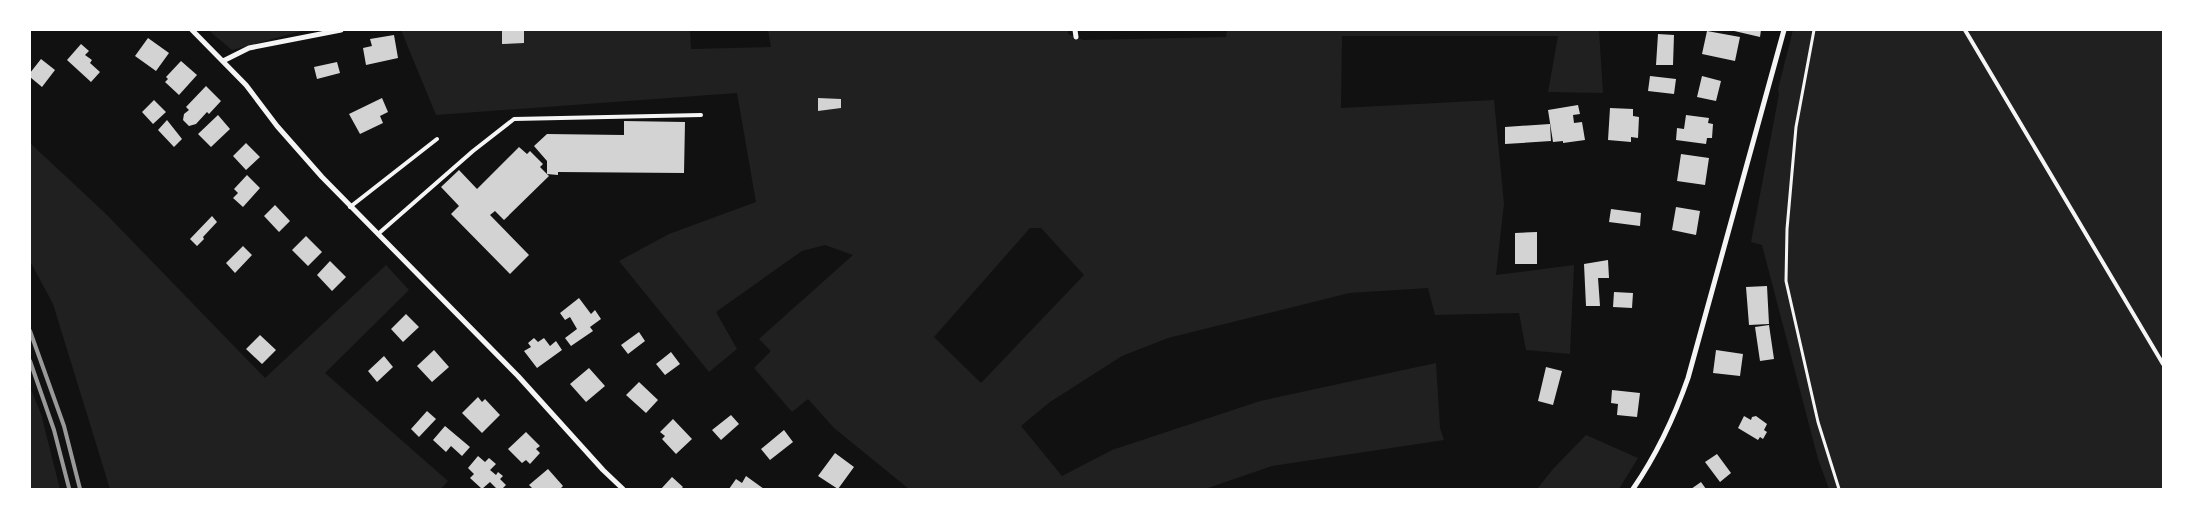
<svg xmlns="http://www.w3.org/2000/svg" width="2193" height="519" font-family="'Work Sans',sans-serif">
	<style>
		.green { fill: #202020; fill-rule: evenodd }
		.building { fill: #d3d3d3 }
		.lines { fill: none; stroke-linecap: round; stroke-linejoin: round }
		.path { stroke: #f5f5f5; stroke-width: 3 }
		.service { stroke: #f5f5f5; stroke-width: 4 }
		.minor { stroke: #f5f5f5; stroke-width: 5 }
		.rail { stroke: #9a9a9a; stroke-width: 4 }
	</style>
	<rect width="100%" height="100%" fill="#111"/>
	<path class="green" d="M 208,30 L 305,30 L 232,50 Z
		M 401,30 L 690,30 L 691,49 L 771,47 L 768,30 L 1068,30 L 1068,34 L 1083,40 L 1226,37 L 1227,30 L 1599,30 L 1603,93 L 1548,92 L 1558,36 L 1342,36 L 1341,108 L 1494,100 L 1504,204 L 1496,275 L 1574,265 L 1570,354 L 1526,350 L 1519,313 L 1435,315 L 1428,288 L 1349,293 L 1168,338 L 1122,356 L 1050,402 L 1021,426 L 1062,476 L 1112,450 L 1260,401 L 1436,363 L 1440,428 L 1444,440 L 1272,466 L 1205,489 L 909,489 L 834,428 L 808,399 L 792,412 L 754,368 L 771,351 L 759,339 L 853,255 L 825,245 L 802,251 L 716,312 L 737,349 L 709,372 L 619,261 L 669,234 L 756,202 L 737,93 L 436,115 ZM 1030,228 L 1041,228 L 1084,275 L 981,383 L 934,337 Z
		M 1793,30 L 2163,30 L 2163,489 L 1829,489 L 1818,459 L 1762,245 L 1751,242 L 1779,94 L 1778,89 Z
		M 30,143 L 105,213 L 265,378 L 386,265 L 409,290 L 325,373 L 448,481 L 441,489 L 110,489 L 53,304 L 30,261 Z
		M 30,387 L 41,414 L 60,489 L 30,489 Z
		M 1586,435 L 1638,458 L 1619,489 L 1537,489 L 1553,469 Z"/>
	<path class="building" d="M 502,30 L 524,30 L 524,43 L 502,44 Z
		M 1730,30 L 1761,30 L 1760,37 Z
		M 1707,31 L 1740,37 L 1735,61 L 1702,54 Z
		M 1658,34 L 1674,35 L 1673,65 L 1656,65 Z
		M 394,35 L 398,58 L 366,65 L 363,48 L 372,46 L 370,39 Z
		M 148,38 L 169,53 L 156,71 L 135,56 Z
		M 81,44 L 89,51 L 85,55 L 92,60 L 90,63 L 100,72 L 91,82 L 67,60 Z
		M 41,59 L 55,70 L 42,87 L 30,77 L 30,73 Z
		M 181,61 L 197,75 L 179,95 L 165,82 L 168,79 L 166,77 Z
		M 337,62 L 340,73 L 317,79 L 314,67 Z
		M 1650,76 L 1676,79 L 1674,94 L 1648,91 Z
		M 1702,76 L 1721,81 L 1716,101 L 1697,97 Z
		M 206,86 L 221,101 L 209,114 L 207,112 L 196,124 L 189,126 L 183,120 L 184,114 L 189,110 L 186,107 Z
		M 382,98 L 388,112 L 380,116 L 383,123 L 360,134 L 349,114 Z
		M 818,98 L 841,99 L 841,108 L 818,111 Z
		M 154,100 L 166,112 L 153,124 L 142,112 Z
		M 1578,105 L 1580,114 L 1573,115 L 1574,123 L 1582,122 L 1585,140 L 1563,143 L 1563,141 L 1553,142 L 1548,110 Z
		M 1610,108 L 1633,109 L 1633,116 L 1639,117 L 1638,138 L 1631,137 L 1631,142 L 1608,140 Z
		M 218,115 L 230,129 L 211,147 L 198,134 Z
		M 1686,115 L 1709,118 L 1708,123 L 1713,124 L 1712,138 L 1707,138 L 1706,144 L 1676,140 L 1677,128 L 1684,129 Z
		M 167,120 L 182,139 L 174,147 L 158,130 Z
		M 624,121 L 685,122 L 684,173 L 558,172 L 558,175 L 547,174 L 547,161 L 534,146 L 547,134 L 624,135 Z
		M 1550,124 L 1551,141 L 1505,144 L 1505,127 Z
		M 246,143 L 260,157 L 246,170 L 233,156 Z
		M 519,147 L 527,154 L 530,151 L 543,164 L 540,167 L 549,176 L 504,220 L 495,211 L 490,215 L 529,255 L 510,274 L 451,214 L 459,206 L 441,187 L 459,170 L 477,189 Z
		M 1681,154 L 1709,158 L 1705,185 L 1677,181 Z
		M 247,175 L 260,188 L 243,207 L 233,198 L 238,193 L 234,189 Z
		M 275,205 L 290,221 L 279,232 L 264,216 Z
		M 1676,207 L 1700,211 L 1696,235 L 1672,230 Z
		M 1611,209 L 1641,213 L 1640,226 L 1609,222 Z
		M 212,216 L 217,222 L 203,237 L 204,239 L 197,246 L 190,239 Z
		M 1537,232 L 1537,264 L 1515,264 L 1515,233 Z
		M 306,236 L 322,252 L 308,266 L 292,250 Z
		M 243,246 L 252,255 L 235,273 L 226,263 Z
		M 1608,260 L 1609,278 L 1598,278 L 1600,306 L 1586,306 L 1584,264 Z
		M 330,261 L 346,277 L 332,291 L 317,275 Z
		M 1767,286 L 1769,324 L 1749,325 L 1746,287 Z
		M 1614,292 L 1633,293 L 1632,308 L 1613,307 Z
		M 579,298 L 591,314 L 595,310 L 601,319 L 590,327 L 593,331 L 571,346 L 565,338 L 577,329 L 570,317 L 565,320 L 560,313 Z
		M 406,314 L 419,327 L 403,342 L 391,329 Z
		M 1769,325 L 1774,359 L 1760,361 L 1755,327 Z
		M 639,332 L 645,341 L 628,354 L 621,345 Z
		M 260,335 L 276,350 L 262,364 L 246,349 Z
		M 534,338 L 538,342 L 544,338 L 550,346 L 556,341 L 562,350 L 537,368 L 524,351 L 531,347 L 528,343 Z
		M 434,350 L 449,367 L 432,382 L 417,366 Z
		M 1716,350 L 1743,354 L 1740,376 L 1713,373 Z
		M 671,352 L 680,364 L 665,375 L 656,364 Z
		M 384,356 L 393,367 L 377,382 L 368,371 Z
		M 1546,367 L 1562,371 L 1553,405 L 1538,401 Z
		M 589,368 L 605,386 L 586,402 L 570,384 Z
		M 639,382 L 658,400 L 646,413 L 626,395 Z
		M 1612,390 L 1640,393 L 1637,417 L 1617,415 L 1618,404 L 1611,403 Z
		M 478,397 L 482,402 L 485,399 L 500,415 L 482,433 L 462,413 Z
		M 427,411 L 436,419 L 419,437 L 411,429 Z
		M 731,415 L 739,424 L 721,440 L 712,430 Z
		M 1744,416 L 1751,420 L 1752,417 L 1756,416 L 1767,424 L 1764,430 L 1767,432 L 1763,439 L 1760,437 L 1758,440 L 1738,428 Z
		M 673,419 L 692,439 L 676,454 L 662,439 L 665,436 L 660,432 Z
		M 445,426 L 470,447 L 462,456 L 451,446 L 446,452 L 433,440 Z
		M 784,430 L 793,442 L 770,460 L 761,449 Z
		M 526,432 L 540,446 L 536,449 L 540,453 L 530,464 L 526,460 L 522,463 L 508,449 Z
		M 835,453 L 854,467 L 838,489 L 818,476 Z
		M 1717,454 L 1731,473 L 1720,482 L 1705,462 Z
		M 478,456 L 485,462 L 489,458 L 496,464 L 490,470 L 496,475 L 498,472 L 503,476 L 500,479 L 506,485 L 502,489 L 497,489 L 490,482 L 482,489 L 470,478 L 474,474 L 468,468 Z
		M 548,469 L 563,486 L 560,489 L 533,489 L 529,485 Z
		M 746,476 L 764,489 L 729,489 L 736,479 L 742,483 Z
		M 672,477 L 683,487 L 681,489 L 661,489 Z
		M 1701,482 L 1706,489 L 1691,489 Z"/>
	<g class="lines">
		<path class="path" d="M 1814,30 L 1796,127 L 1787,229 L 1786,281 L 1818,422 L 1839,489"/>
		<path class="service" d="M 1965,30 L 2163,364
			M 350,207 L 437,139
			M 378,234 L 473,151 L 514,119 L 701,115"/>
		<path class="minor" d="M 192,30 L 246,85 L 277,126 L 322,177 L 518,376 L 603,470 L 623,489
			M 1075,30 L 1076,37
			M 223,61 L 249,48 L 341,30
			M 1633,489 C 1657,454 1674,418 1688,378 L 1784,30"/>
		<path class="rail" d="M 30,331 L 64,426 L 80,489
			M 30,361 L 54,430 L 69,488"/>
	</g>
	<rect width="2193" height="519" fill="none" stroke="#ffffff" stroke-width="62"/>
</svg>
